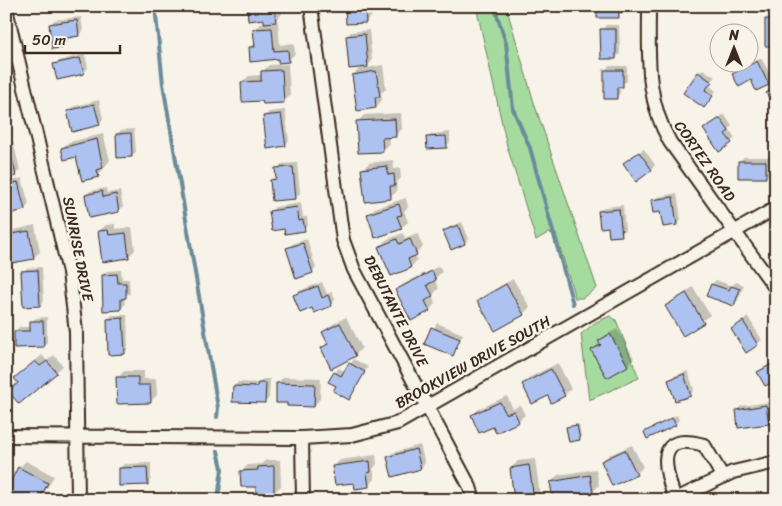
<svg xmlns="http://www.w3.org/2000/svg" width="782" height="506" font-family="Sriracha,sans-serif">
	<style>
		.green { fill: #a5db9f; stroke: #70825e }
		.shadow { fill: #0003 }
		.lines { fill: none; stroke-linecap: round; stroke-linejoin: round }
		.stream { stroke: #6b8b9a; stroke-width: 4 }
		.building { fill: #adc2f0; stroke: #3b2a1e }
		.minor-casing { stroke: #3b2a1e; stroke-width: 16 }
		.minor { stroke: #f7f3e8; stroke-width: 12 }
		.labels { text-anchor: middle; stroke-width: 5; stroke-linejoin: round; paint-order: stroke }
		.street-label { font-size: 15px; fill: #3b2a1e; stroke: #f7f3e8 }
	</style>
	<rect width="100%" height="100%" fill="#f7f3e8"/>
	<filter id="ink" filterUnits="userSpaceOnUse"><feTurbulence type="fractalNoise" baseFrequency=".02" numOctaves="2"/><feDisplacementMap in="SourceGraphic" scale="10" xChannelSelector="R" yChannelSelector="G"/><feConvolveMatrix kernelMatrix="1 2 1 2 8 2 1 2 1" color-interpolation-filters="sRGB"/></filter>
	<g filter="url(#ink)">
		<path class="green" d="M 476,6 L 506,6 L 535,106 L 597,288 L 582,298 L 575,298 L 556,234 L 548,233 L 536,240 L 507,146 Z
			M 610,316 L 616,320 L 639,378 L 589,400 L 581,334 L 596,322 Z"/>
		<path class="shadow" d="M 248,6 L 281,6 L 282,14 L 274,22 L 278,22 L 280,45 L 294,43 L 295,54 L 288,60 L 250,48 L 256,42 L 255,30 L 261,23 L 265,23 L 265,18 Z
			M 346,6 L 372,7 L 372,16 L 365,22 Z
			M 598,6 L 622,6 L 622,12 L 618,17 Z
			M 771,15 L 776,15 L 776,45 L 767,19 Z
			M 81,17 L 83,31 L 78,35 L 66,37 L 67,42 L 62,47 L 50,25 L 54,20 Z
			M 606,25 L 619,25 L 620,54 L 615,58 L 602,30 Z
			M 369,30 L 372,61 L 366,68 L 383,65 L 386,89 L 381,93 L 382,100 L 376,107 L 353,75 L 362,66 L 347,36 L 351,32 Z
			M 85,54 L 88,68 L 84,73 L 58,79 L 54,65 L 59,61 Z
			M 761,58 L 773,79 L 768,84 L 757,90 L 751,79 L 734,74 Z
			M 288,64 L 290,96 L 283,102 L 242,82 L 249,76 L 262,75 L 262,72 L 269,65 Z
			M 609,66 L 627,66 L 627,81 L 620,85 L 620,93 L 616,98 L 605,70 Z
			M 703,69 L 715,77 L 709,85 L 716,91 L 708,102 L 699,73 Z
			M 99,100 L 103,119 L 99,124 L 68,112 L 72,107 Z
			M 285,110 L 289,141 L 285,145 L 264,117 L 269,112 Z
			M 401,113 L 402,129 L 395,136 L 389,136 L 390,144 L 383,150 L 357,122 L 364,115 Z
			M 724,114 L 732,126 L 729,129 L 735,138 L 731,142 L 704,129 Z
			M 134,129 L 136,152 L 131,156 L 117,135 L 121,130 Z
			M 450,132 L 450,142 L 446,147 L 428,138 L 432,134 Z
			M 103,134 L 110,160 L 98,176 L 77,156 L 62,148 L 69,142 Z
			M 13,141 L 20,170 L 15,174 L 6,176 L 6,142 Z
			M 644,149 L 655,165 L 651,170 L 629,159 Z
			M 744,157 L 770,157 L 770,172 L 765,177 L 740,161 Z
			M 393,160 L 394,169 L 400,168 L 401,178 L 396,183 L 397,191 L 390,198 L 363,169 L 369,163 Z
			M 297,163 L 300,193 L 296,197 L 271,180 L 277,176 L 277,169 L 281,164 Z
			M 22,178 L 29,204 L 25,209 L 10,212 L 6,199 L 6,183 Z
			M 106,188 L 107,193 L 120,191 L 123,207 L 118,211 L 86,195 L 90,191 Z
			M 677,193 L 681,220 L 677,224 L 653,201 L 657,197 Z
			M 406,198 L 408,207 L 404,211 L 408,222 L 401,228 L 368,214 L 375,208 Z
			M 301,203 L 303,217 L 307,217 L 308,225 L 304,229 L 285,227 L 270,212 L 275,207 Z
			M 623,205 L 625,230 L 621,234 L 609,226 L 600,212 L 604,207 Z
			M 462,222 L 469,239 L 465,243 L 445,231 L 449,227 Z
			M 115,224 L 115,229 L 132,227 L 135,250 L 128,257 L 99,231 L 106,225 Z
			M 35,225 L 40,252 L 33,258 L 6,263 L 6,232 Z
			M 403,233 L 405,238 L 417,233 L 423,247 L 415,254 L 417,260 L 411,267 L 391,275 L 380,247 L 386,240 Z
			M 307,239 L 316,268 L 312,272 L 288,249 L 292,244 Z
			M 439,266 L 442,272 L 434,279 L 439,288 L 432,296 L 436,303 L 429,310 L 397,290 L 404,284 Z
			M 42,267 L 44,301 L 40,305 L 22,272 L 27,268 Z
			M 121,270 L 122,279 L 129,279 L 130,293 L 124,297 L 125,304 L 121,309 L 103,275 L 107,271 Z
			M 513,279 L 530,307 L 523,314 L 479,301 L 486,294 Z
			M 716,280 L 732,286 L 736,282 L 744,285 L 738,300 L 734,304 L 712,284 Z
			M 322,282 L 327,294 L 332,292 L 335,300 L 331,304 L 313,306 L 295,296 L 299,291 Z
			M 693,287 L 710,315 L 683,334 L 666,306 Z
			M 112,315 L 127,315 L 128,349 L 124,353 L 108,319 Z
			M 47,317 L 47,342 L 43,346 L 15,332 L 19,327 L 31,327 L 31,322 L 36,318 Z
			M 346,317 L 362,348 L 355,355 L 322,348 L 328,342 L 323,332 L 330,326 Z
			M 748,317 L 762,340 L 747,351 L 732,329 Z
			M 437,323 L 463,334 L 453,354 L 426,343 Z
			M 617,329 L 634,358 L 628,365 L 607,376 L 593,350 L 606,335 Z
			M 42,355 L 47,361 L 54,355 L 63,366 L 56,372 L 19,382 L 15,378 Z
			M 354,359 L 368,367 L 348,398 L 337,385 L 335,373 L 339,368 L 345,372 Z
			M 776,361 L 776,379 L 758,372 L 763,368 Z
			M 558,363 L 571,389 L 564,395 L 524,384 L 530,377 Z
			M 124,371 L 144,371 L 144,379 L 156,379 L 157,395 L 150,402 L 118,378 Z
			M 688,371 L 694,390 L 690,395 L 669,380 L 674,376 Z
			M 284,377 L 321,378 L 320,399 L 314,406 L 277,383 Z
			M 263,379 L 270,379 L 269,398 L 265,402 L 234,387 L 238,382 L 259,383 Z
			M 507,396 L 513,409 L 520,405 L 525,415 L 518,421 L 494,425 L 472,416 L 479,409 Z
			M 770,402 L 773,418 L 768,422 L 737,410 L 741,406 Z
			M 677,415 L 679,420 L 675,424 L 645,432 Z
			M 579,424 L 581,437 L 579,439 L 568,427 Z
			M 420,445 L 425,463 L 421,468 L 393,475 L 388,457 L 392,453 Z
			M 632,445 L 643,467 L 636,474 L 602,462 L 609,455 Z
			M 376,455 L 377,464 L 373,469 L 375,479 L 368,486 L 355,481 L 333,467 L 340,460 Z
			M 535,459 L 540,495 L 536,500 L 516,500 L 511,468 L 518,461 Z
			M 266,460 L 280,460 L 281,486 L 274,492 L 257,486 L 242,471 L 248,465 L 262,464 Z
			M 26,461 L 54,476 L 40,500 L 26,500 L 19,468 Z
			M 151,463 L 151,479 L 147,484 L 120,468 L 124,464 Z
			M 596,469 L 599,485 L 593,492 L 551,482 L 558,475 Z"/>
		<g class="lines">
			<path class="stream" d="M 155,6 L 163,84 L 218,408 L 217,417
				M 494,6 L 506,43 L 513,109 L 530,148 L 573,304
				M 218,500 L 222,468 L 218,451"/>
		</g>
		<path class="building" d="M 247,6 L 274,6 L 276,22 L 264,23 L 264,19 L 248,21 Z
			M 345,6 L 373,6 L 373,8 L 365,8 L 366,23 L 346,24 Z
			M 597,6 L 618,6 L 619,18 L 597,18 Z
			M 765,19 L 776,19 L 776,46 L 765,46 Z
			M 77,20 L 79,36 L 62,39 L 63,48 L 52,49 L 49,24 Z
			M 272,28 L 274,51 L 288,50 L 289,62 L 278,63 L 278,59 L 250,62 L 249,47 L 255,47 L 253,29 Z
			M 600,29 L 616,29 L 616,59 L 601,59 Z
			M 365,34 L 368,67 L 349,69 L 346,36 Z
			M 80,58 L 84,74 L 57,80 L 53,64 Z
			M 757,61 L 769,85 L 756,91 L 751,80 L 739,87 L 732,74 Z
			M 282,70 L 284,103 L 263,104 L 262,101 L 242,102 L 241,82 L 261,81 L 261,71 Z
			M 604,70 L 623,70 L 623,87 L 617,87 L 617,99 L 604,99 Z
			M 376,71 L 380,97 L 375,97 L 376,108 L 357,111 L 352,75 Z
			M 698,72 L 712,82 L 705,90 L 713,96 L 704,108 L 683,93 Z
			M 776,87 L 776,101 L 772,103 L 766,93 Z
			M 94,104 L 100,125 L 72,132 L 67,111 Z
			M 281,114 L 286,146 L 267,149 L 263,116 Z
			M 720,118 L 729,131 L 725,134 L 732,143 L 719,152 L 703,129 Z
			M 395,119 L 396,137 L 382,138 L 383,152 L 358,153 L 356,121 Z
			M 131,133 L 132,157 L 117,158 L 116,134 Z
			M 446,136 L 447,148 L 427,149 L 426,137 Z
			M 97,139 L 103,168 L 97,170 L 99,177 L 82,181 L 76,157 L 64,160 L 61,148 Z
			M 9,144 L 16,176 L 6,178 L 6,145 Z
			M 639,152 L 652,170 L 636,182 L 623,163 Z
			M 738,161 L 766,161 L 766,178 L 738,178 Z
			M 387,166 L 388,175 L 394,174 L 395,186 L 390,186 L 391,199 L 365,202 L 361,169 Z
			M 293,167 L 296,199 L 272,201 L 270,180 L 276,179 L 275,168 Z
			M 18,182 L 25,210 L 9,214 L 6,185 Z
			M 102,191 L 103,197 L 116,194 L 119,212 L 89,218 L 85,195 Z
			M 673,197 L 677,225 L 663,227 L 660,212 L 653,213 L 651,200 Z
			M 399,204 L 402,215 L 397,216 L 402,229 L 375,238 L 367,214 Z
			M 297,207 L 299,221 L 303,220 L 305,231 L 285,234 L 284,229 L 272,231 L 269,211 Z
			M 619,209 L 622,236 L 609,237 L 608,227 L 600,228 L 598,211 Z
			M 458,225 L 465,244 L 451,250 L 443,231 Z
			M 108,230 L 109,235 L 126,233 L 129,258 L 102,262 L 98,231 Z
			M 29,231 L 34,259 L 6,264 L 6,235 Z
			M 397,239 L 399,244 L 410,239 L 417,255 L 408,259 L 411,268 L 391,276 L 378,247 Z
			M 303,243 L 313,273 L 296,279 L 286,248 Z
			M 38,270 L 40,306 L 23,307 L 21,271 Z
			M 432,271 L 436,280 L 427,285 L 433,296 L 425,301 L 430,311 L 411,321 L 395,290 Z
			M 117,274 L 118,283 L 126,283 L 126,298 L 121,299 L 121,310 L 103,311 L 102,275 Z
			M 506,284 L 524,315 L 495,331 L 477,301 Z
			M 711,284 L 729,290 L 731,286 L 740,289 L 734,306 L 706,296 Z
			M 318,286 L 322,298 L 328,295 L 332,306 L 314,313 L 312,308 L 300,313 L 293,295 Z
			M 686,293 L 704,323 L 683,336 L 665,306 Z
			M 123,318 L 125,354 L 108,355 L 107,319 Z
			M 30,321 L 43,321 L 44,347 L 14,348 L 14,331 L 30,331 Z
			M 743,321 L 758,345 L 746,353 L 731,329 Z
			M 340,323 L 356,356 L 331,369 L 321,348 L 328,344 L 322,332 Z
			M 431,327 L 460,339 L 453,356 L 424,344 Z
			M 610,334 L 628,366 L 607,378 L 591,350 L 601,345 L 598,341 Z
			M 35,361 L 40,366 L 47,361 L 57,373 L 19,404 L 8,391 L 18,383 L 14,378 Z
			M 776,362 L 776,380 L 765,386 L 757,372 Z
			M 349,363 L 365,372 L 349,400 L 333,391 L 336,386 L 328,382 L 334,372 L 341,376 Z
			M 551,369 L 565,396 L 551,403 L 548,396 L 532,404 L 522,384 Z
			M 684,374 L 691,396 L 675,401 L 668,380 Z
			M 116,377 L 138,377 L 138,385 L 150,385 L 151,403 L 117,404 Z
			M 258,383 L 266,383 L 265,403 L 232,402 L 233,386 L 257,387 Z
			M 276,383 L 315,384 L 314,407 L 287,406 L 287,403 L 276,403 Z
			M 500,402 L 506,414 L 514,411 L 519,422 L 496,433 L 493,427 L 479,433 L 471,415 Z
			M 766,405 L 769,424 L 738,428 L 736,410 Z
			M 672,418 L 676,425 L 647,439 L 644,432 Z
			M 577,425 L 580,440 L 569,442 L 566,427 Z
			M 416,449 L 421,469 L 392,477 L 387,457 Z
			M 625,450 L 637,475 L 612,486 L 601,461 Z
			M 370,461 L 371,472 L 367,473 L 369,487 L 355,489 L 354,483 L 335,485 L 332,466 Z
			M 529,465 L 534,500 L 514,500 L 510,468 Z
			M 274,466 L 274,494 L 256,494 L 256,487 L 241,487 L 240,471 L 258,470 L 258,467 Z
			M 18,467 L 48,483 L 39,500 L 23,500 L 6,491 Z
			M 147,467 L 148,485 L 119,486 L 119,468 Z
			M 590,475 L 593,493 L 553,500 L 550,482 Z"/>
		<g class="lines">
			<defs>
				<path id="minor" d="M 311,6 L 343,240 L 354,270 L 470,487 L 474,500
					M 649,6 C 649,56 645,98 670,142 L 776,289
					M 6,9 L 69,272 L 76,332 L 78,500
					M 6,436 L 302,438 L 352,435 L 398,423 L 776,208
					M 302,438 L 303,500
					M 675,499 C 664,467 654,431 704,445 L 723,477
					M 674,500 L 733,472 L 776,462"/>
			</defs>
			<use href="#minor" class="minor-casing"/>
			<use href="#minor" class="minor"/>
		</g>
	</g>
	<g class="labels">
		<g class="street-label">
			<text transform="translate(705 161) rotate(55)" y="5">CORTEZ ROAD</text>
			<text transform="translate(78 249) rotate(79)" y="5">SUNRISE DRIVE</text>
			<text transform="translate(396 311) rotate(63)" y="5">DEBUTANTE DRIVE</text>
			<text transform="translate(473 362) rotate(-29)" y="5">BROOKVIEW DRIVE SOUTH</text>
		</g>
	</g>
	<rect width="782" height="506" fill="none" stroke="#f7f3e8" stroke-width="25"/>
	<rect x="12" y="12" width="757" height="481" fill="none" stroke="#3b2a1e" stroke-width="2" filter="url(#ink)"/>
	<g transform="translate(734 48)"><circle r="24" fill="#f7f3e8" stroke="#aca397"/>
	<path d="M0-4L9 19L0 12L-9 19Z" fill="#3b2a1e"/>
	<text y="-8" font-size="14" font-weight="bold" text-anchor="middle" fill="#3b2a1e">N</text>
	</g>
	<path d="M25 45v8h95v-8" fill="none" stroke="#3b2a1e" stroke-width="2.5"/>
	<text x="32" y="45" font-size="15" fill="#3b2a1e" stroke="#f7f3e8" stroke-width="4" paint-order="stroke">50 m</text>
</svg>
